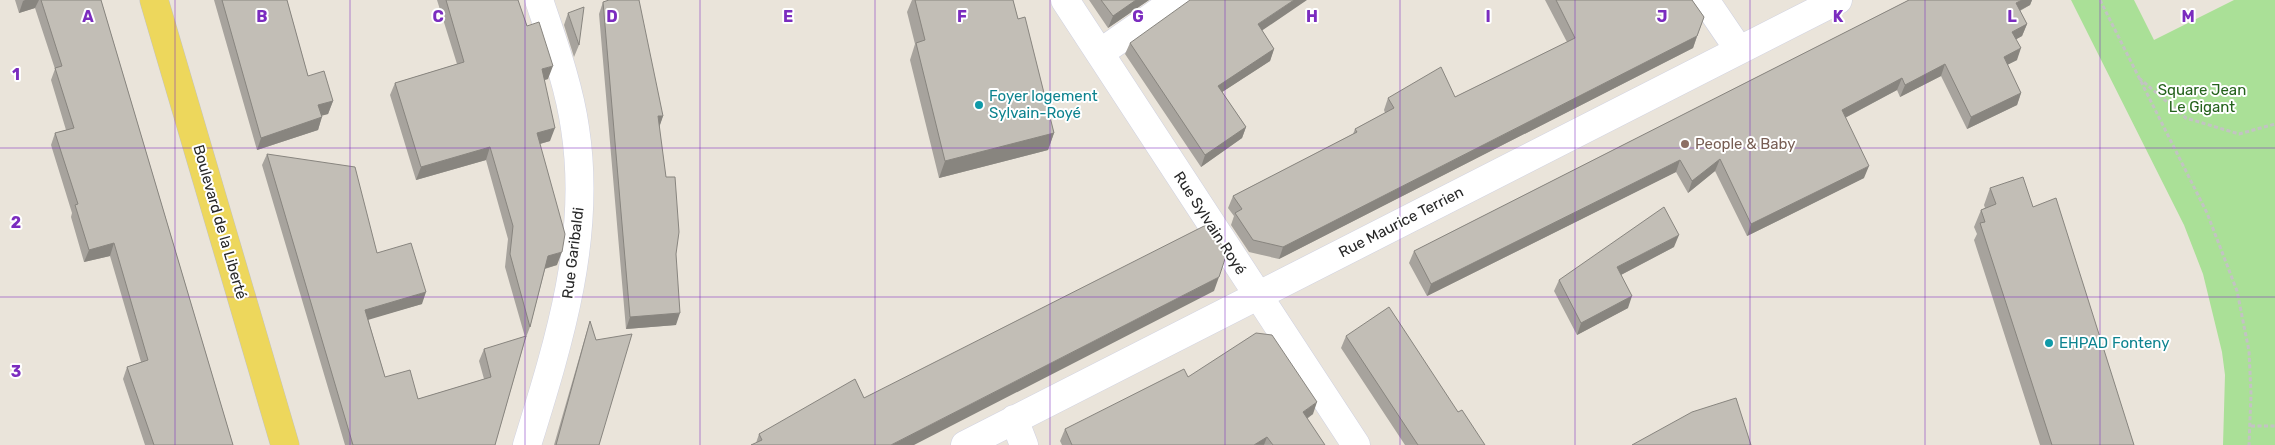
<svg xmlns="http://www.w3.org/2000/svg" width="2275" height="445" font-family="Rubik,sans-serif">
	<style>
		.green { fill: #aae097 }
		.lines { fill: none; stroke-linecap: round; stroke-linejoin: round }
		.street-casing { stroke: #cfd1e1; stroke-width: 29 }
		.primary-casing { stroke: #c3c3c3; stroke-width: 29 }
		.path { stroke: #c3c3c3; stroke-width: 3; stroke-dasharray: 4 2.5; stroke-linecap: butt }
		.street { stroke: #fff; stroke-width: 28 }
		.primary { stroke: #edd75c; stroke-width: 28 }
		.wall { fill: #a7a39d }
		.shaded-wall { fill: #88857f }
		.building { fill: #c2beb6; stroke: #88857f }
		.grid { fill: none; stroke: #7b2cbf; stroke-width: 1; stroke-opacity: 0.55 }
		.culture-dot { fill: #0f9aa8; stroke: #fff; stroke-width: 2 }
		.education-dot { fill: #8d6e63; stroke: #fff; stroke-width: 2 }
		.labels { text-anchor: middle; stroke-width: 4; stroke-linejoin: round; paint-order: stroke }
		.park-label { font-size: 15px; fill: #24621b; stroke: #fff }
		.culture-label { font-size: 15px; fill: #0d838f; stroke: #fff; text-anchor: start }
		.education-label { font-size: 15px; fill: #785e54; stroke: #fff; text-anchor: start }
		.street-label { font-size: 15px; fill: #282828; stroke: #fff }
		.grid-label { font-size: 16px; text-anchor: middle; font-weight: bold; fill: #7b2cbf; stroke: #fff; stroke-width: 4; stroke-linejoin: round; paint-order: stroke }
	</style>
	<rect width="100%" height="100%" fill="#eae4da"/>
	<path class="green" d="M 2071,0 L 2134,0 L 2154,40 L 2234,0 L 2275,0 L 2275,445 L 2223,445 L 2225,375 L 2222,352 L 2203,274 L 2184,225 Z"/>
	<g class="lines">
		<defs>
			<path id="street" d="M 1065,0 L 1356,445
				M 1705,0 L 1739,50
				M 1100,53 L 1176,0
				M 1014,419 L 1024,445
				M 527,445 C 559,342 592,237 575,128 C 569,85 553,42 539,0
				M 965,445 L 1838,0"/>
			<path id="primary" d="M 154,0 L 285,445"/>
		</defs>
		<use href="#street" class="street-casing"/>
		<use href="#primary" class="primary-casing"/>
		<path class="path" d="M 2100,0 L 2207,213 L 2237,291 L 2249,351 L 2251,394 L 2249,445
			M 2139,78 L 2186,118 L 2239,134 L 2275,124
			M 2251,426 L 2275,426"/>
		<use href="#street" class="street"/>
		<use href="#primary" class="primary"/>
	</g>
	<path class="wall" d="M 15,0 L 101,0 L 233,445 L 145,445 L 123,379 L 127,367 L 141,362 L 110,256 L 84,262 L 71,217 L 72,213 L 51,145 L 55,133 L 66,130 L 51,80 L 55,69 L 35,8 L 19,13 Z
		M 214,0 L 287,0 L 308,76 L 333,101 L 328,114 L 322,115 L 318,130 L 257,150 Z
		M 437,0 L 518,0 L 527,26 L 548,79 L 544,80 L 550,141 L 540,144 L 557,265 L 545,269 L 530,327 L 525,340 L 495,445 L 345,445 L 262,165 L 267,154 L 377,253 L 422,304 L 368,319 L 385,377 L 418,399 L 484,379 L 479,361 L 484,349 L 525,337 L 505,267 L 508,239 L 486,160 L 416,180 L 390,95 L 395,83 L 457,64 Z
		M 912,0 L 1013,0 L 1018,19 L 1054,133 L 1048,150 L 939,178 L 910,60 L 915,44 L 907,12 Z
		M 1089,0 L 1149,0 L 1108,28 Z
		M 1545,0 L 1692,0 L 1704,17 L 1693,48 L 1279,259 L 1249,252 L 1231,225 L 1234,216 L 1228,208 L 1233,196 L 1353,134 L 1355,129 L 1385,113 L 1384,110 L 1388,98 L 1455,97 L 1567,42 Z
		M 1909,0 L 2032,0 L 2030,5 L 2020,11 L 2027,24 L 2022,36 L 2016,39 L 2017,60 L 2007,65 L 2021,93 L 2017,105 L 1967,129 L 1941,76 L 1900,97 L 1897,90 L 1845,118 L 1864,178 L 1747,236 L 1715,171 L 1688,193 L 1676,172 L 1427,296 L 1409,263 L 1414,251 Z
		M 603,2 L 663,116 L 659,127 L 676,254 L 676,325 L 626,329 L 599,14 Z
		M 568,13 L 579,45 L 574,57 L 564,25 Z
		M 1262,30 L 1274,49 L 1270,61 L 1222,92 L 1246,127 L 1242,138 L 1201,167 L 1125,54 L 1130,43 Z
		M 1990,188 L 2033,207 L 2134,445 L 2040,445 L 1974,240 L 1977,234 L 1974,227 L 1981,210 L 1985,208 L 1984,205 Z
		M 1674,247 L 1621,275 L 1628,308 L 1577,335 L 1554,291 L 1559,280 Z
		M 1214,291 L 756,443 L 759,434 L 864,398 Z
		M 590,321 L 599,445 L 554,445 L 586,334 Z
		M 1346,336 L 1458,412 L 1485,445 L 1405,445 L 1341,348 Z
		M 1188,377 L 1313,414 L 1307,419 L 1325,445 L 1062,445 L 1060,441 L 1065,429 Z"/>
	<path class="shaded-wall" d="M 25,0 L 39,0 L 35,8 L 19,13 L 23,1 Z
		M 1136,0 L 1149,0 L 1108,28 L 1113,16 Z
		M 1294,0 L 1307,0 L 1254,36 L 1258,24 Z
		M 2022,0 L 2032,0 L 2030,5 L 2011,15 L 2016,3 Z
		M 2027,24 L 2022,36 L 2008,44 L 2012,32 Z
		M 1697,36 L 1693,48 L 1279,259 L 1283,247 Z
		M 2021,48 L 2017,60 L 1999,69 L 2004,57 Z
		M 1274,49 L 1270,61 L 1213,98 L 1218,86 Z
		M 1945,64 L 1941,76 L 1900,97 L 1905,85 Z
		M 553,66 L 548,79 L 537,82 L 542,69 Z
		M 1902,78 L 1897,90 L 1837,122 L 1842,110 Z
		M 2021,93 L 2017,105 L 1967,129 L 1971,117 Z
		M 333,101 L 328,114 L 314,118 L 318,105 Z
		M 658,116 L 663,116 L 659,128 Z
		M 322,117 L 318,130 L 257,150 L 261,138 Z
		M 1246,127 L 1242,138 L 1201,167 L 1205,155 Z
		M 555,128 L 550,141 L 532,146 L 537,133 Z
		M 1054,133 L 1048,150 L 939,178 L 945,161 Z
		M 490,147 L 486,160 L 416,180 L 421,167 Z
		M 1720,159 L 1715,171 L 1688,193 L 1692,181 Z
		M 1680,160 L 1676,172 L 1427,296 L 1431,284 Z
		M 1869,166 L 1864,178 L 1747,236 L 1751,224 Z
		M 1679,235 L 1674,247 L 1613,279 L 1617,267 Z
		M 114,243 L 110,256 L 84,262 L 89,250 Z
		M 562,252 L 557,265 L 543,269 L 548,256 Z
		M 1219,277 L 1214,291 L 914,445 L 891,445 Z
		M 426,292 L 422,304 L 361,322 L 365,310 Z
		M 1632,296 L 1628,308 L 1577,335 L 1581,323 Z
		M 680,313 L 676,325 L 626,329 L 630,317 Z
		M 1317,402 L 1313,414 L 1298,424 L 1303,412 Z
		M 1267,437 L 1264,445 L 1254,445 Z"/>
	<path class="building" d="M 41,0 L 101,0 L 233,445 L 154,445 L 127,367 L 148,360 L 114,243 L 89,250 L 75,205 L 78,204 L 55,133 L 74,128 L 55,68 L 62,66 Z
		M 222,0 L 287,0 L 308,76 L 324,71 L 333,101 L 318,105 L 322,117 L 261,138 Z
		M 446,0 L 518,0 L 527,26 L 539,22 L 553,66 L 542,69 L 555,128 L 537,133 L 565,234 L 562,252 L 548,256 L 530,327 L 510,254 L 513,226 L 490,147 L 421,167 L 395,83 L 464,62 Z
		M 609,0 L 639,0 L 663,116 L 658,116 L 666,177 L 675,177 L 679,232 L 676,254 L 680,313 L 630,317 L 603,2 Z
		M 915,0 L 1013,0 L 1018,19 L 1025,17 L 1054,133 L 945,161 L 916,43 L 925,40 Z
		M 1101,0 L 1136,0 L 1113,16 Z
		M 1190,0 L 1294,0 L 1258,24 L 1274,49 L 1218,86 L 1246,127 L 1205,155 L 1130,43 Z
		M 1556,0 L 1692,0 L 1704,17 L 1697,36 L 1283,247 L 1253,240 L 1235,213 L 1242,209 L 1233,196 L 1357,132 L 1355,129 L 1394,108 L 1388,98 L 1441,67 L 1455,97 L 1575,38 Z
		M 1909,0 L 2022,0 L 2016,3 L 2027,24 L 2012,32 L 2021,48 L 2004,57 L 2021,93 L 1971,117 L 1945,64 L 1905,85 L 1902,78 L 1842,110 L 1869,166 L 1751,224 L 1720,159 L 1692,181 L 1680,160 L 1431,284 L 1414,251 Z
		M 584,7 L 579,45 L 568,13 Z
		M 267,154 L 355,167 L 377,253 L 411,243 L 426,292 L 365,310 L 385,377 L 410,370 L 418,399 L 491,377 L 484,349 L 526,336 L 495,445 L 353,445 Z
		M 2023,177 L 2033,207 L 2056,198 L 2134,445 L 2052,445 L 1980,223 L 1985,222 L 1981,210 L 1996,204 L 1990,188 Z
		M 1664,207 L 1679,235 L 1617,267 L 1632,296 L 1581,323 L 1559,280 Z
		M 1208,224 L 1227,253 L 1219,277 L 891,445 L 751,445 L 762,440 L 759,434 L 855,379 L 864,398 Z
		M 1389,307 L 1458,412 L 1462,410 L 1485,445 L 1418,445 L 1346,336 Z
		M 590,321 L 596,340 L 632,334 L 599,445 L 556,445 Z
		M 1256,333 L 1272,335 L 1317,402 L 1303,412 L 1325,445 L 1273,445 L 1267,437 L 1254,445 L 1072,445 L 1065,429 L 1184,369 L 1188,377 Z
		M 1736,398 L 1751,445 L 1632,445 L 1692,412 Z"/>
	<path class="grid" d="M 175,0 L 175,445M 350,0 L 350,445M 525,0 L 525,445M 700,0 L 700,445M 875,0 L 875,445M 1050,0 L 1050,445M 1225,0 L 1225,445M 1400,0 L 1400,445M 1575,0 L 1575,445M 1750,0 L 1750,445M 1925,0 L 1925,445M 2100,0 L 2100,445M 0,148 L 2275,148M 0,297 L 2275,297"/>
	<g class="culture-dot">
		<circle cx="979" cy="105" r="5"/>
		<circle cx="2049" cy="343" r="5"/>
	</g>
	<circle class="education-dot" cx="1685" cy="144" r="5"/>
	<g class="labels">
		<g class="park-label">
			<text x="2202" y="95">Square Jean<tspan x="2202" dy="17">Le Gigant</tspan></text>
		</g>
		<g class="culture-label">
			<text x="989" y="101">Foyer logement<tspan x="989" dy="17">Sylvain-Royé</tspan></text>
			<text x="2059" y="348">EHPAD Fonteny</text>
		</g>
		<g class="education-label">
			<text x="1695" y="149">People &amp; Baby</text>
		</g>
		<g class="street-label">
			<text transform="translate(220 222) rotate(74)" y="5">Boulevard de la Liberté</text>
			<text transform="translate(1401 222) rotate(-27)" y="5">Rue Maurice Terrien</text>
			<text transform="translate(1210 223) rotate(57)" y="5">Rue Sylvain Royé</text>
			<text transform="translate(573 253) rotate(-83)" y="5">Rue Garibaldi</text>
		</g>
	</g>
	<g class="grid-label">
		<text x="88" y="22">A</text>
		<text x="262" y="22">B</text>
		<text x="438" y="22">C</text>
		<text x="612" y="22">D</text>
		<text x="788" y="22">E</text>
		<text x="962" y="22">F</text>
		<text x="1138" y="22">G</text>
		<text x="1312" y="22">H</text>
		<text x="1488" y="22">I</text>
		<text x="1662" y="22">J</text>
		<text x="1838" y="22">K</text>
		<text x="2012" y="22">L</text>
		<text x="2188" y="22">M</text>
		<text x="16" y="80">1</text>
		<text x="16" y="228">2</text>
		<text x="16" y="377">3</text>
	</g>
</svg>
